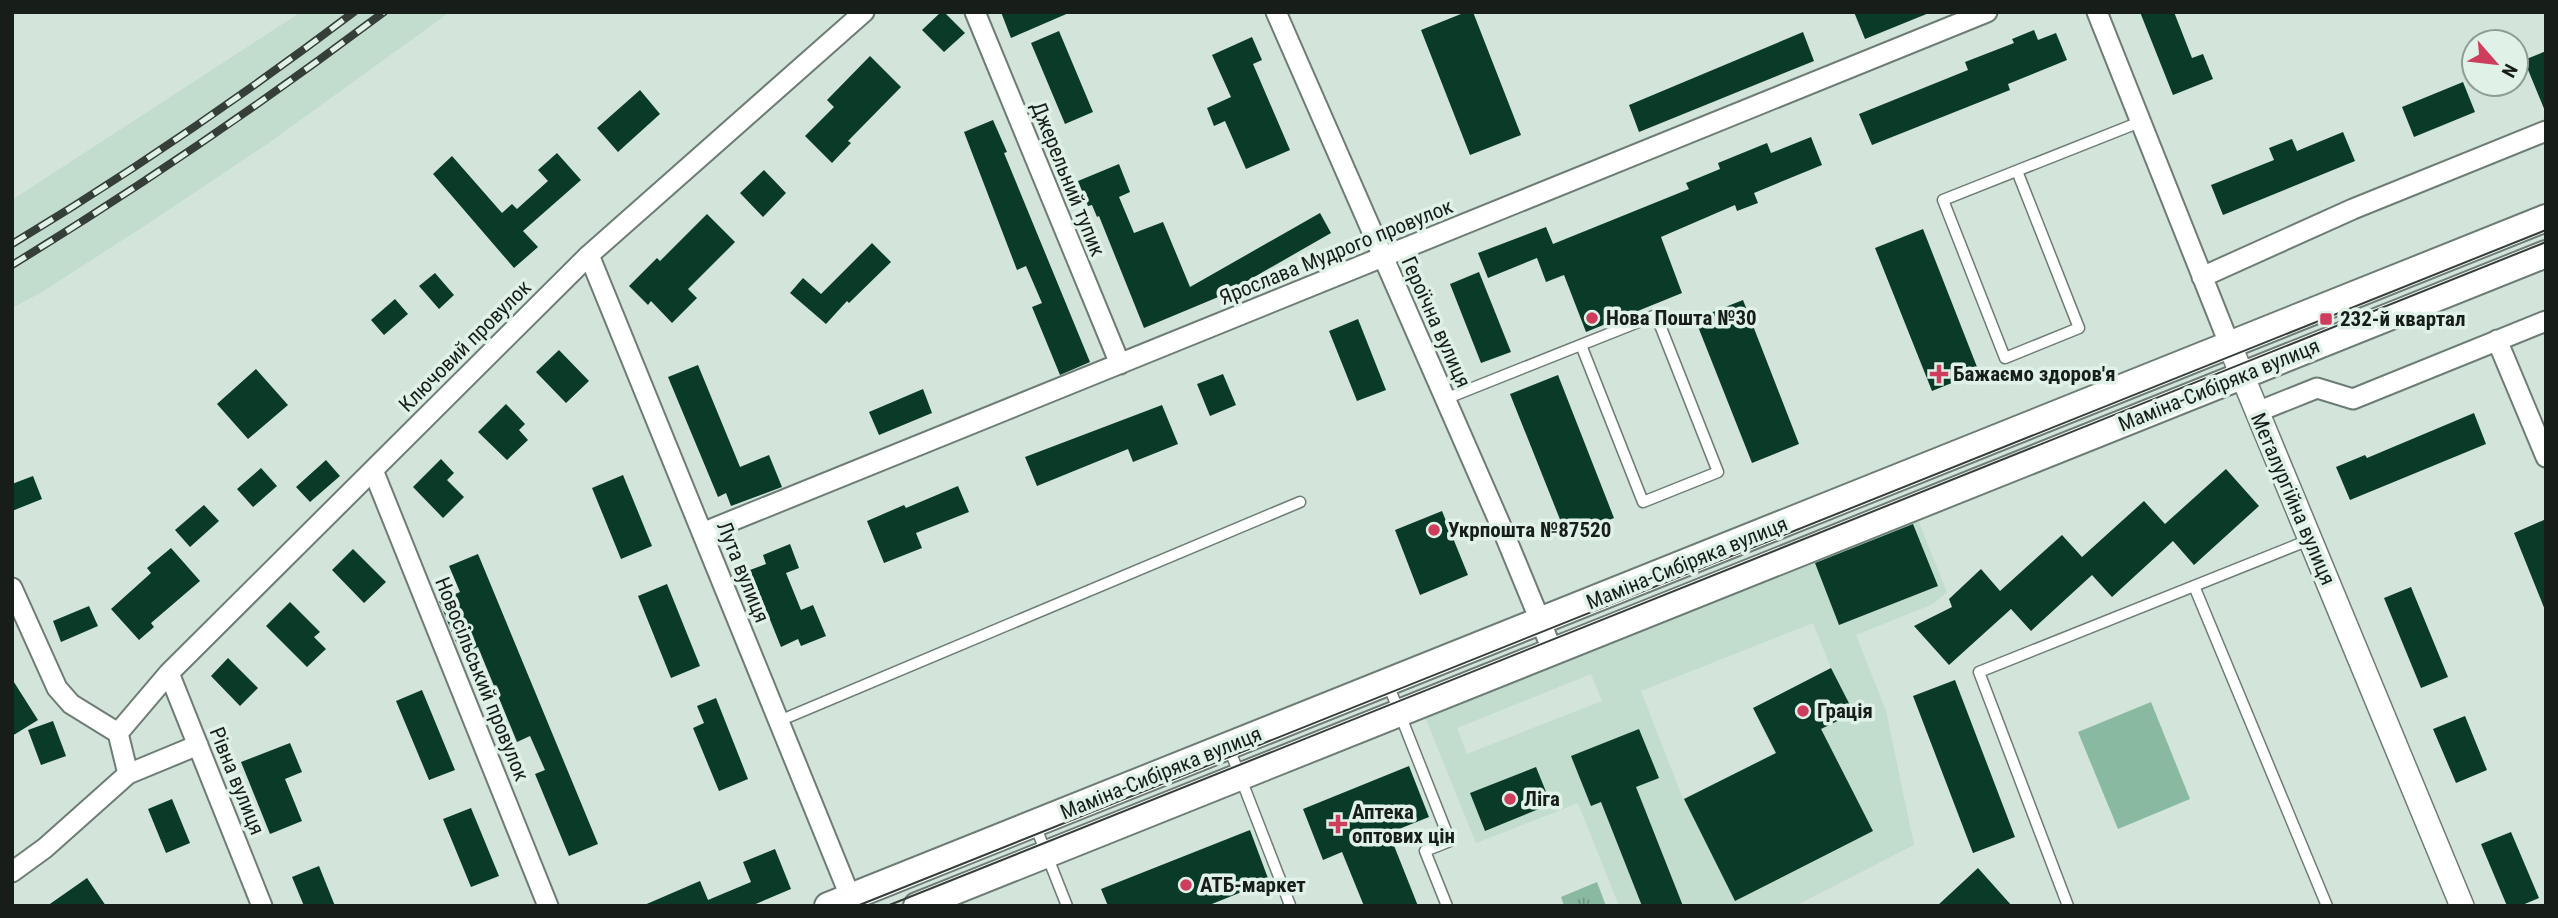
<svg xmlns="http://www.w3.org/2000/svg" width="2558" height="918" font-family="'Roboto Condensed',sans-serif">
	<style>
		.built { fill: #c2dcce; fill-rule: evenodd }
		.grass { fill: url(#grass-tufts) }
		.pitch { fill: #8ab9a1 }
		.building { fill: #093b28 }
		.lines { fill: none; stroke-linecap: round; stroke-linejoin: round }
		.service-casing { stroke: #6d7d75; stroke-width: 13 }
		.minor-casing { stroke: #6d7d75; stroke-width: 23 }
		.tertiary-casing { stroke: #6d7d75; stroke-width: 26 }
		.secondary-casing { stroke: #6d7d75; stroke-width: 30 }
		.service { stroke: #fff; stroke-width: 10 }
		.minor { stroke: #fff; stroke-width: 19 }
		.tertiary { stroke: #fff; stroke-width: 23 }
		.secondary { stroke: #fff; stroke-width: 26 }
		.tram { stroke: #353e39; stroke-width: 2 }
		.rail-casing { stroke: #353e39; stroke-width: 8 }
		.rail { stroke: #e0f1e8; stroke-width: 5; stroke-dasharray: 16; stroke-linecap: butt }
		.poi-dot { fill: #ce3e5c; stroke: #e0f1e8; stroke-width: 2.5 }
		.labels { text-anchor: middle; stroke-width: 7; stroke-linejoin: round; paint-order: stroke }
		.street-label { font-size: 21px; fill: #171e1a; stroke: #e0f1e8 }
		.poi-label { font-size: 21px; font-weight: bold; fill: #171e1a; stroke: #e0f1e8; text-anchor: start }
	</style>
	<defs>
		<pattern id="grass-tufts" width="24" height="20" patternUnits="userSpaceOnUse" patternTransform="scale(1.75)"><rect width="24" height="20" fill="#8ab9a1"/><path d="M3 7l-1-3M5 7V3M7 7l1-3M15 17l-1-3M17 17v-4M19 17l1-3" fill="none" stroke="#709682"/></pattern>
	</defs>
	<rect width="100%" height="100%" fill="#d3e4db"/>
	<path class="built" d="M 301,12 L 450,12 L 270,142 L 149,223 L 42,292 L 12,308 L 12,200 Z
		M 1916,515 L 1947,592 L 1933,604 L 1856,635 L 1886,711 L 1914,845 L 1795,906 L 1619,906 L 1578,803 L 1476,843 L 1423,712 ZM 1813,623 L 1831,668 L 1753,708 L 1775,753 L 1683,799 L 1641,691 ZM 1591,674 L 1602,701 L 1467,754 L 1457,728 Z"/>
	<path class="grass" d="M 1597,882 L 1606,906 L 1564,906 L 1561,897 Z"/>
	<path class="pitch" d="M 2151,702 L 2190,799 L 2118,829 L 2078,732 Z"/>
	<path class="building" d="M 941,12 L 944,12 L 965,33 L 944,52 L 922,30 Z
		M 1001,12 L 1071,12 L 1011,38 Z
		M 1466,12 L 1473,12 L 1521,135 L 1470,155 L 1421,30 Z
		M 1854,12 L 1929,12 L 1929,13 L 1865,39 Z
		M 2140,12 L 2174,12 L 2192,58 L 2203,54 L 2213,79 L 2173,95 Z
		M 2034,30 L 2038,40 L 2056,33 L 2067,60 L 2008,84 L 2010,90 L 1872,145 L 1859,114 L 1968,70 L 1965,62 L 2014,43 L 2012,39 Z
		M 1059,31 L 1093,112 L 1065,124 L 1031,43 Z
		M 1803,32 L 1814,61 L 1639,132 L 1629,105 Z
		M 1252,37 L 1262,60 L 1253,64 L 1290,150 L 1246,169 L 1225,121 L 1214,126 L 1207,108 L 1231,97 L 1212,55 Z
		M 2546,51 L 2546,111 L 2545,111 L 2524,60 Z
		M 870,56 L 901,87 L 848,141 L 851,143 L 832,163 L 805,136 L 834,107 L 827,100 Z
		M 2463,82 L 2475,112 L 2414,137 L 2402,107 Z
		M 640,90 L 660,114 L 618,152 L 597,128 Z
		M 993,120 L 1007,152 L 1004,153 L 1090,362 L 1060,375 L 1032,307 L 1042,303 L 1026,266 L 1017,270 L 964,132 Z
		M 2343,132 L 2355,161 L 2223,215 L 2211,185 L 2274,160 L 2269,148 L 2292,139 L 2297,151 Z
		M 1811,137 L 1822,165 L 1754,193 L 1758,203 L 1737,211 L 1735,205 L 1661,237 L 1682,293 L 1586,332 L 1564,275 L 1546,282 L 1537,258 L 1488,278 L 1478,253 L 1546,227 L 1553,244 L 1689,189 L 1686,183 L 1720,169 L 1718,163 L 1767,143 L 1771,153 Z
		M 557,153 L 581,180 L 523,231 L 538,247 L 514,268 L 433,174 L 452,156 L 502,213 L 512,204 L 517,209 L 548,181 L 538,170 Z
		M 1119,164 L 1130,192 L 1119,197 L 1134,233 L 1163,222 L 1190,287 L 1320,213 L 1331,233 L 1223,295 L 1144,328 L 1099,216 L 1097,217 L 1092,205 L 1088,206 L 1078,181 Z
		M 764,170 L 786,193 L 763,217 L 740,193 Z
		M 707,214 L 735,242 L 688,289 L 697,298 L 672,323 L 651,301 L 648,305 L 629,286 L 657,258 L 660,261 Z
		M 1923,229 L 1979,372 L 1932,391 L 1875,248 Z
		M 872,243 L 891,262 L 849,303 L 847,301 L 826,324 L 790,293 L 803,278 L 821,294 Z
		M 1479,272 L 1511,352 L 1481,363 L 1450,284 Z
		M 435,273 L 454,295 L 439,309 L 419,286 Z
		M 395,299 L 408,314 L 384,335 L 371,320 Z
		M 1743,300 L 1799,444 L 1752,463 L 1695,319 Z
		M 1358,319 L 1386,390 L 1357,401 L 1329,331 Z
		M 559,350 L 589,381 L 566,403 L 536,372 Z
		M 698,365 L 740,467 L 769,455 L 782,487 L 731,506 L 726,493 L 718,497 L 668,377 Z
		M 256,369 L 288,405 L 248,439 L 217,404 Z
		M 1223,374 L 1236,405 L 1210,416 L 1197,384 Z
		M 1558,375 L 1614,518 L 1567,537 L 1510,394 Z
		M 923,389 L 932,413 L 879,435 L 869,412 Z
		M 506,404 L 525,424 L 519,430 L 528,440 L 507,460 L 478,432 Z
		M 1162,405 L 1178,444 L 1133,462 L 1128,449 L 1037,486 L 1025,457 Z
		M 2474,413 L 2486,444 L 2350,500 L 2336,467 L 2365,455 L 2367,458 Z
		M 441,459 L 454,473 L 447,480 L 464,497 L 443,518 L 413,487 Z
		M 326,460 L 340,476 L 310,502 L 296,487 Z
		M 261,468 L 277,486 L 253,507 L 237,489 Z
		M 2226,469 L 2259,506 L 2194,565 L 2173,541 L 2112,597 L 2092,575 L 2031,631 L 2011,609 L 1949,665 L 1914,626 L 1952,607 L 1949,599 L 1981,569 L 2000,591 L 2062,535 L 2082,557 L 2144,501 L 2165,524 Z
		M 623,475 L 652,546 L 621,559 L 592,488 Z
		M 33,476 L 42,499 L 12,511 L 12,484 Z
		M 958,486 L 969,512 L 916,533 L 922,548 L 884,563 L 867,521 L 904,505 L 906,508 Z
		M 204,505 L 219,521 L 190,547 L 175,530 Z
		M 1442,511 L 1468,575 L 1420,595 L 1395,530 Z
		M 2546,519 L 2546,610 L 2545,610 L 2514,533 Z
		M 1913,524 L 1938,586 L 1839,625 L 1815,563 Z
		M 790,544 L 799,568 L 786,573 L 801,610 L 813,605 L 826,636 L 801,646 L 798,639 L 781,647 L 750,570 L 766,564 L 763,555 Z
		M 171,548 L 200,581 L 151,623 L 154,627 L 139,640 L 111,609 L 151,573 L 147,568 Z
		M 353,549 L 386,582 L 364,603 L 332,570 Z
		M 478,554 L 598,844 L 569,856 L 535,774 L 545,770 L 530,736 L 517,742 L 478,647 L 461,654 L 439,601 L 460,592 L 449,566 Z
		M 667,584 L 700,666 L 671,678 L 638,596 Z
		M 2411,587 L 2448,677 L 2421,688 L 2384,598 Z
		M 290,602 L 320,632 L 314,637 L 326,649 L 307,667 L 266,626 Z
		M 89,606 L 98,626 L 61,642 L 53,621 Z
		M 228,658 L 258,688 L 240,706 L 211,676 Z
		M 1831,668 L 1854,713 L 1821,729 L 1873,831 L 1735,901 L 1684,799 L 1776,753 L 1753,708 Z
		M 12,679 L 38,720 L 12,736 Z
		M 1955,680 L 2015,837 L 1973,853 L 1913,696 Z
		M 422,690 L 455,770 L 429,780 L 396,701 Z
		M 716,698 L 748,779 L 719,791 L 693,728 L 704,723 L 697,706 Z
		M 2465,716 L 2487,770 L 2456,783 L 2433,729 Z
		M 53,721 L 66,756 L 41,765 L 28,730 Z
		M 1639,729 L 1659,778 L 1636,787 L 1683,906 L 1642,906 L 1601,802 L 1591,806 L 1571,756 Z
		M 290,743 L 302,772 L 285,779 L 302,821 L 270,834 L 241,762 Z
		M 1409,766 L 1429,817 L 1389,833 L 1418,906 L 1364,906 L 1342,852 L 1323,860 L 1303,809 Z
		M 1536,767 L 1551,804 L 1485,831 L 1470,793 Z
		M 172,799 L 190,843 L 166,853 L 148,809 Z
		M 471,808 L 499,876 L 471,887 L 443,819 Z
		M 1250,830 L 1269,881 L 1207,906 L 1108,906 L 1101,889 Z
		M 2511,832 L 2539,898 L 2520,906 L 2507,906 L 2481,844 Z
		M 775,849 L 791,889 L 751,906 L 642,906 L 700,881 L 708,900 L 751,882 L 743,862 Z
		M 319,866 L 335,906 L 304,906 L 292,877 Z
		M 1978,868 L 2012,906 L 1937,906 Z
		M 87,878 L 106,906 L 47,906 Z"/>
	<g class="lines">
		<defs>
			<path id="service" d="M 2017,171 L 2079,328 L 2005,358 L 1943,200 L 2140,122
				M 1445,399 L 1656,315 L 1718,472 L 1643,502 L 1581,345
				M 2194,586 L 2327,906
				M 1388,684 L 1450,841 L 1425,851 L 1447,906
				M 779,721 L 1300,502
				M 1229,748 L 1290,905 L 1288,906
				M 1035,825 L 1067,906
				M 2068,906 L 1979,672 L 2309,540"/>
			<path id="minor" d="M 975,12 L 1120,364
				M 1276,12 L 1501,526 L 1553,652
				M 2097,12 L 2230,346
				M 589,255 L 854,906
				M 2202,277 L 2353,209 L 2546,131
				M 2497,340 L 2546,457
				M 2257,412 L 2317,388 L 2353,399 L 2546,321
				M 373,470 L 548,906
				M 702,533 L 1987,12
				M 12,588 L 57,688 L 71,704 L 118,733 L 128,774
				M 169,673 L 262,906
				M 118,733 L 169,673 L 589,255 L 864,12
				M 12,872 L 45,848 L 128,774 L 198,745"/>
			<path id="tertiary" d="M 2230,346 L 2462,906"/>
			<path id="secondary" d="M 828,906 L 2546,218
				M 917,906 L 2546,254"/>
		</defs>
		<use href="#service" class="service-casing"/>
		<use href="#minor" class="minor-casing"/>
		<use href="#tertiary" class="tertiary-casing"/>
		<use href="#secondary" class="secondary-casing"/>
		<use href="#service" class="service"/>
		<use href="#minor" class="minor"/>
		<use href="#tertiary" class="tertiary"/>
		<use href="#secondary" class="secondary"/>
		<path class="tram" d="M 857,906 L 2546,230
			M 887,906 L 2546,242"/>
		<defs>
			<path id="rail" d="M 12,244 C 130,173 244,95 354,12
				M 12,265 C 140,187 264,102 384,12"/>
		</defs>
		<use href="#rail" class="rail-casing"/>
		<use href="#rail" class="rail"/>
	</g>
	<g class="poi-dot">
		<circle cx="1592" cy="318" r="7"/>
		<rect x="2319" y="312" width="14" height="14" rx="3.5"/>
		<path d="M1935.5 363.5h7v7h7v7h-7v7h-7v-7h-7v-7h7z"/>
		<circle cx="1434" cy="530" r="7"/>
		<circle cx="1803" cy="711" r="7"/>
		<circle cx="1510" cy="799" r="7"/>
		<path d="M1334.5 813.5h7v7h7v7h-7v7h-7v-7h-7v-7h7z"/>
		<circle cx="1186" cy="885" r="7"/>
	</g>
	<g class="labels">
		<g class="street-label">
			<text transform="translate(1068 179) rotate(68)" y="7">Джерельний тупик</text>
			<text transform="translate(1336 252) rotate(-22)" y="7">Ярослава Мудрого провулок</text>
			<text transform="translate(1436 322) rotate(66)" y="7">Героїчна вулиця</text>
			<text transform="translate(465 346) rotate(-45)" y="7">Ключовий провулок</text>
			<text transform="translate(2219 385) rotate(-22)" y="7">Маміна-Сибіряка вулиця</text>
			<text transform="translate(2293 499) rotate(67)" y="7">Металургійна вулиця</text>
			<text transform="translate(1687 563) rotate(-22)" y="7">Маміна-Сибіряка вулиця</text>
			<text transform="translate(743 572) rotate(68)" y="7">Лута вулиця</text>
			<text transform="translate(482 679) rotate(68)" y="7">Новосільський провулок</text>
			<text transform="translate(1161 773) rotate(-22)" y="7">Маміна-Сибіряка вулиця</text>
			<text transform="translate(237 781) rotate(68)" y="7">Рівна вулиця</text>
		</g>
		<g class="poi-label">
			<text x="1606" y="325">Нова Пошта №30</text>
			<text x="2340" y="326">232-й квартал</text>
			<text x="1953" y="381">Бажаємо здоров'я</text>
			<text x="1448" y="537">Укрпошта №87520</text>
			<text x="1817" y="718">Грація</text>
			<text x="1524" y="806">Ліга</text>
			<text x="1352" y="819">Аптека<tspan x="1352" dy="24">оптових цін</tspan></text>
			<text x="1200" y="892">АТБ-маркет</text>
		</g>
	</g>
	<rect width="2558" height="918" fill="none" stroke="#171e1a" stroke-width="28"/>
	<g transform="translate(2495 63) rotate(118)"><circle r="33" fill="#e0f1e8" stroke="#909d96" stroke-width="2"/>
	<path d="M0-5L12 26L0 18L-12 26Z" fill="#ce3e5c"/>
	<text y="-10" font-size="19" font-weight="bold" text-anchor="middle" fill="#171e1a">N</text>
	</g>
</svg>
